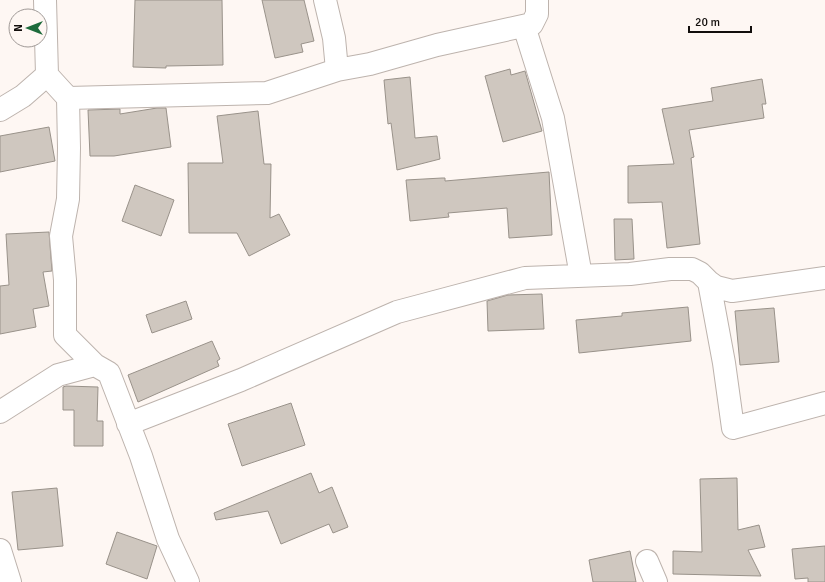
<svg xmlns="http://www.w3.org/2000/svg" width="825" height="582" font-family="Signika,sans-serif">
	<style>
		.building { fill: #cfc7bf; stroke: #99928a }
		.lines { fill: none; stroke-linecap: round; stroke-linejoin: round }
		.street-casing { stroke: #bdb3ad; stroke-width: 24 }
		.street { stroke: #fff; stroke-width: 22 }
	</style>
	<rect width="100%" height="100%" fill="#fef7f3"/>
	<path class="building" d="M 135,0 L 222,0 L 223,65 L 166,66 L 166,68 L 133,67 Z
		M 262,0 L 304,0 L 314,41 L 301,44 L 303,52 L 275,58 Z
		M 510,69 L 511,75 L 525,71 L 542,131 L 503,142 L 485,76 Z
		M 410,77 L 415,138 L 437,136 L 440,159 L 397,170 L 391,123 L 388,124 L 384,80 Z
		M 762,79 L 766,104 L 762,104 L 764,118 L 689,130 L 694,157 L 691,158 L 700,244 L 667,248 L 662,202 L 628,203 L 628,166 L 674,164 L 662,109 L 713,101 L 711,88 Z
		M 157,108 L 166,108 L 171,147 L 114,156 L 90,156 L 88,110 L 120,109 L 120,114 Z
		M 258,111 L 264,164 L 271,164 L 270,218 L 279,214 L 290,235 L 249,256 L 237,233 L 189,233 L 188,163 L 223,163 L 217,116 Z
		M 49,127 L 55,161 L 0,172 L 0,136 Z
		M 549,172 L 552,235 L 509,238 L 507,208 L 448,213 L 449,217 L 410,221 L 406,180 L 442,178 L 445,178 L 445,181 Z
		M 135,185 L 174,200 L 161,236 L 122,221 Z
		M 614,219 L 632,219 L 634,259 L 615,260 Z
		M 49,232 L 52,271 L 43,272 L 49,306 L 33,309 L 36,327 L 0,334 L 0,286 L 9,285 L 6,234 Z
		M 542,294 L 544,329 L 488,331 L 487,301 L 508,295 Z
		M 186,301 L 192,319 L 152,333 L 146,315 Z
		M 688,307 L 691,341 L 579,353 L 576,320 L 622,316 L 622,313 Z
		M 774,308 L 779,362 L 740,365 L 735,311 Z
		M 212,341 L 220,359 L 217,361 L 219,366 L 138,402 L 128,375 Z
		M 66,386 L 98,387 L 97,421 L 103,421 L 103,446 L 74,446 L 74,410 L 63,410 L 63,387 Z
		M 291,403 L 305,445 L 242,466 L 228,424 Z
		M 311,473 L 319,493 L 332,487 L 348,527 L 333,533 L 329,524 L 281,544 L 268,511 L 216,520 L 214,513 Z
		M 737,478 L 738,530 L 759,525 L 765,547 L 748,550 L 761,576 L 673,574 L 673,551 L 702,552 L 700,479 Z
		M 57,488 L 63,546 L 18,550 L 12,492 Z
		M 117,532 L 157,546 L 147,579 L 106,564 Z
		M 825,546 L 825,582 L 808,582 L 808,578 L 795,579 L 792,549 Z
		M 630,551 L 636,582 L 593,582 L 589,560 Z"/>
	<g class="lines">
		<defs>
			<path id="street" d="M 45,0 L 47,75 L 68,98 L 69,148 L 68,199 L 61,236 L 65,280 L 65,335 L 95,365 L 109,373 L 141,456 L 168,539 L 188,582
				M 325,0 L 334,38 L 337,70
				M 524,26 L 553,118 L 581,276
				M 68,98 L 267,93 L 337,70 L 370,64 L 437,45 L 532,24 L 537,14 L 537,0
				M 0,110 L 23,96 L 47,75
				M 709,282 L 724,363 L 733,428 L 825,403
				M 0,412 L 58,375 L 95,365
				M 128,424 L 241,380 L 397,312 L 525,278 L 630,274 L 670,269 L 692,269 L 700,273 L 709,282 L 716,287 L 732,291 L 825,278
				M 0,550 L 10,582
				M 647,561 L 656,582"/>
		</defs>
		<use href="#street" class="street-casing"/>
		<use href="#street" class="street"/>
	</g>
	<g transform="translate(28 28) rotate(270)"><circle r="19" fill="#fef7f3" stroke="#a09a97"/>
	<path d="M0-3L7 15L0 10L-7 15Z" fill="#1d6b3b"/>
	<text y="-6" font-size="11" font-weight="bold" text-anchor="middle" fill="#120e0c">N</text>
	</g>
	<path d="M689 26v6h62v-6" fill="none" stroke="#120e0c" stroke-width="2"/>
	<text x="695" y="26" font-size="12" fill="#120e0c" stroke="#fef7f3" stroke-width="3" paint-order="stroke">20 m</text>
</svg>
